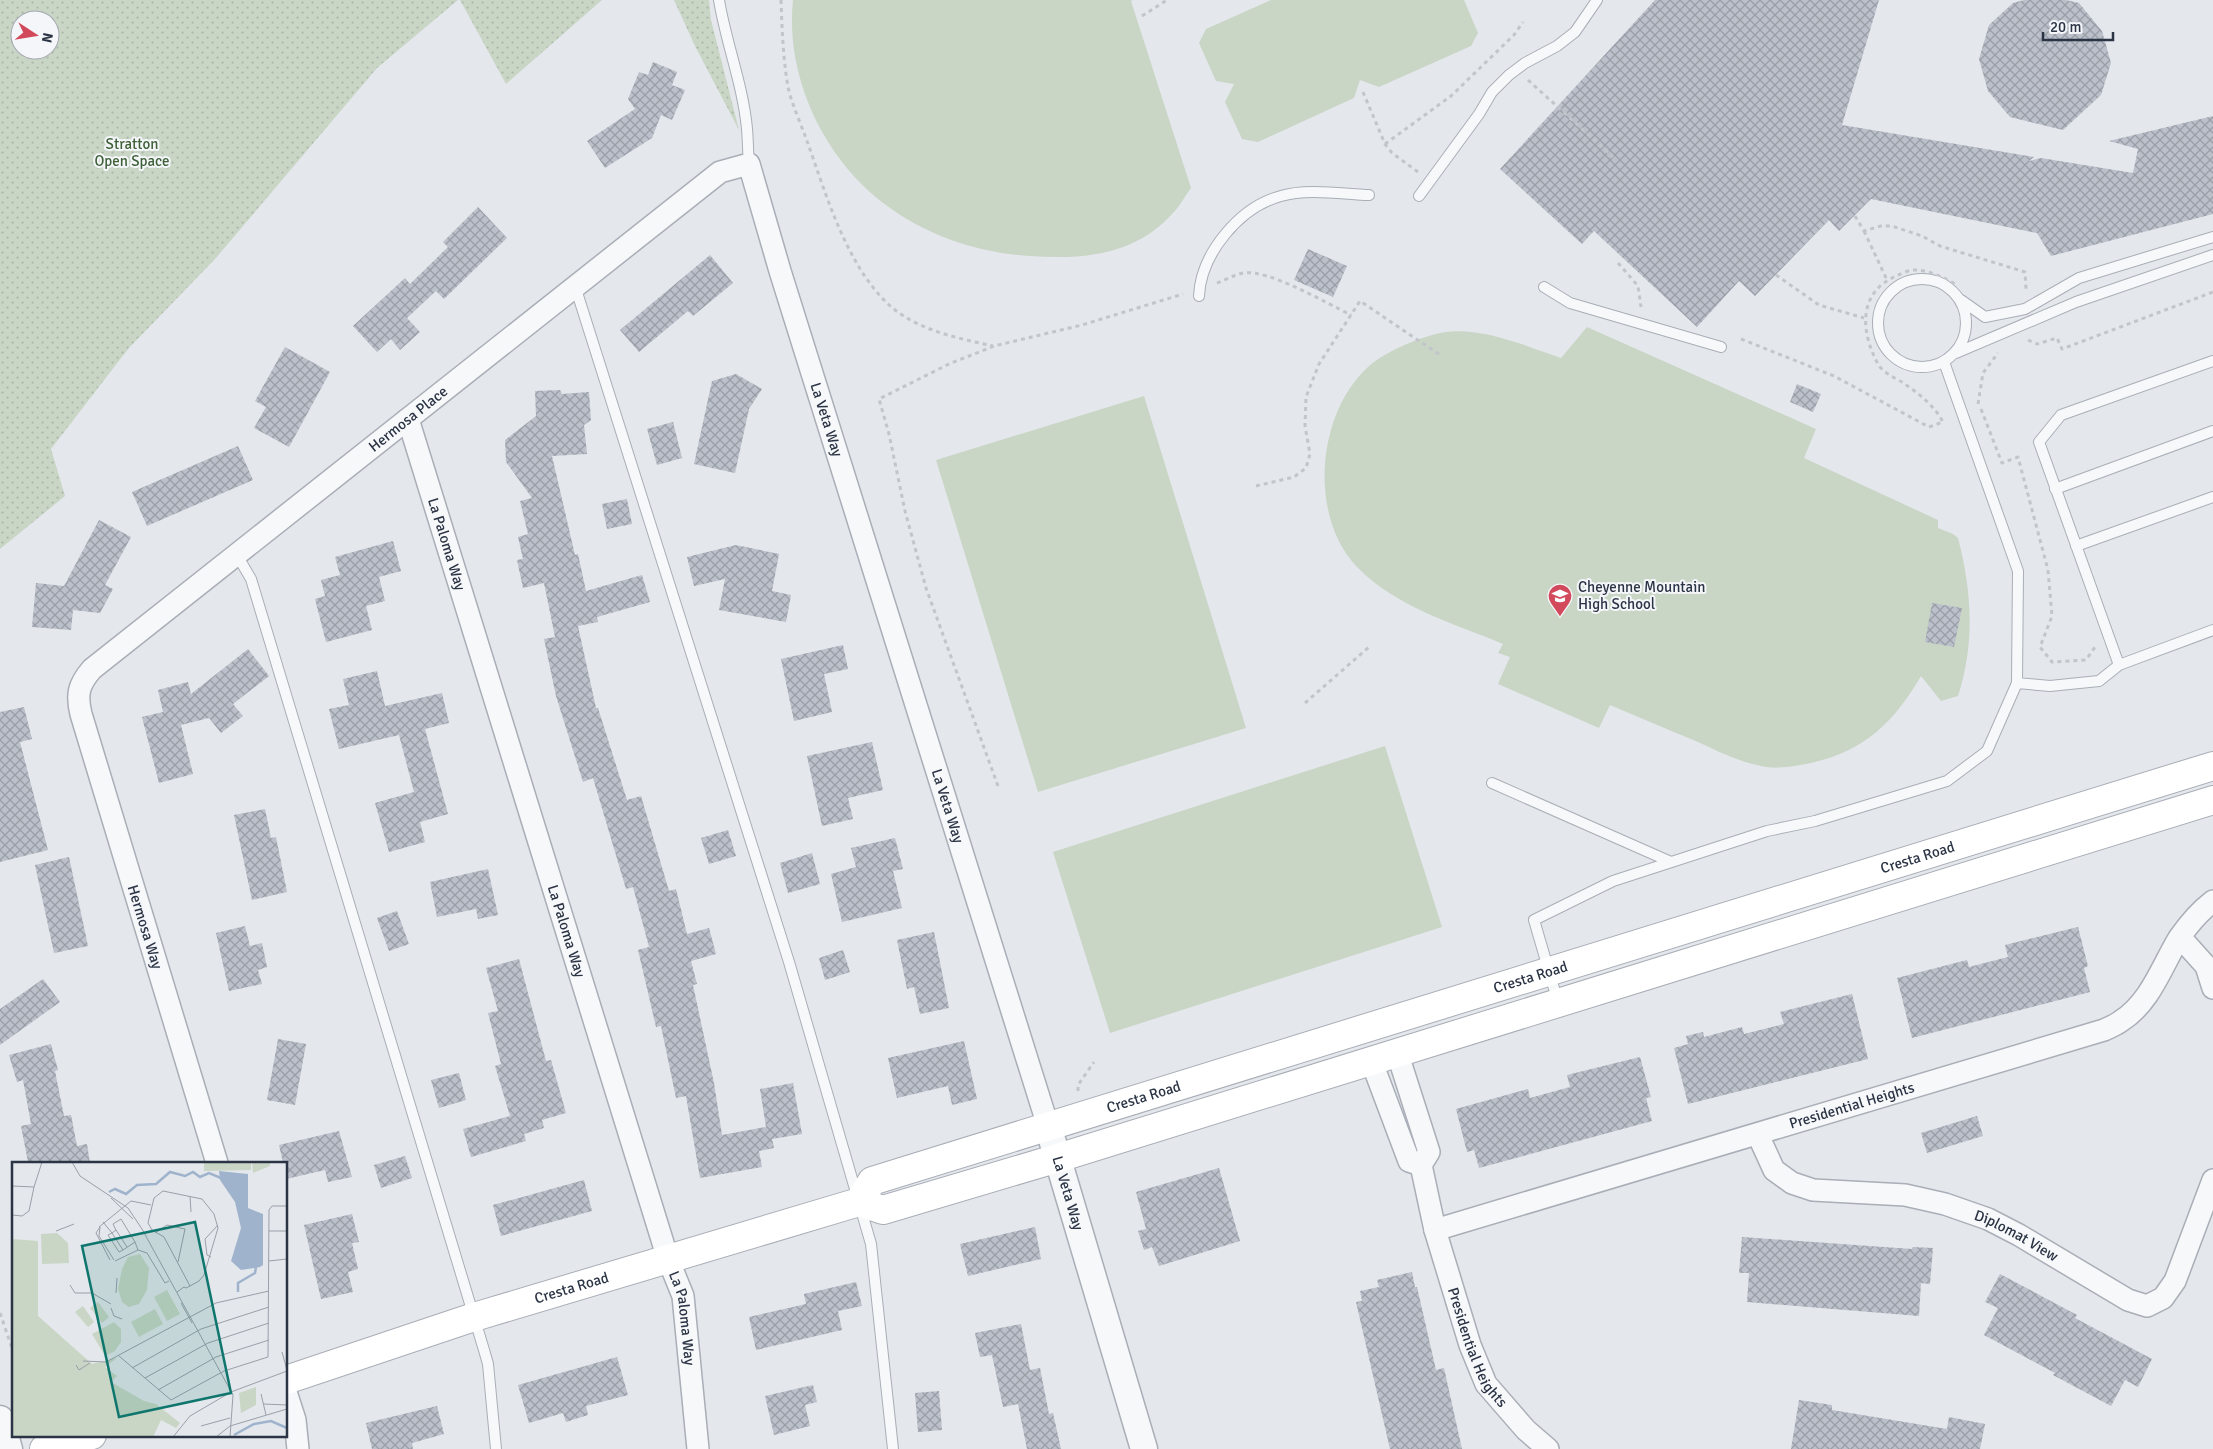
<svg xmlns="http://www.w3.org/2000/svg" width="2213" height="1449" font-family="Signika,sans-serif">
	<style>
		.green { fill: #c9d6c5 }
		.park { fill: url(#park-dots); fill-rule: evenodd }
		.building { fill: url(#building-cross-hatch) }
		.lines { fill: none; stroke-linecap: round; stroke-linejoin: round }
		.service-casing { stroke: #a9aeb7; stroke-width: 12 }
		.minor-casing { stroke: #a9aeb7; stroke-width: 24 }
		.tertiary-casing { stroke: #a9aeb7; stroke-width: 29 }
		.secondary-casing { stroke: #a9aeb7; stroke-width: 30 }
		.path { stroke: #c2c5cb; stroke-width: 3; stroke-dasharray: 4 4; stroke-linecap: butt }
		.service { stroke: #f7f8fa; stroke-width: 10 }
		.minor { stroke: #f7f8fa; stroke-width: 21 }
		.tertiary { stroke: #f7f8fa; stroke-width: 26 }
		.secondary { stroke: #fff; stroke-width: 28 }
		.labels { text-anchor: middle; stroke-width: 4; stroke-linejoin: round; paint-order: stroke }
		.park-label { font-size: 15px; fill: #3f6138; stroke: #f4f6f9 }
		.street-label { font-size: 15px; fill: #2b3445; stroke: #f4f6f9 }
		.poi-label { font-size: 15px; fill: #2b3445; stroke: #f4f6f9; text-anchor: start }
		.inset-river { fill: none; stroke: #9fb4cc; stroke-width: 2.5 }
		.inset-road { fill: none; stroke: #9a9fa9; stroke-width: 1 }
		.view { fill: #0f766e; fill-opacity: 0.15; stroke: #0f766e; stroke-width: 2.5 }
		.inset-edge { fill: none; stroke: #2b3445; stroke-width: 2.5 }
	</style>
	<defs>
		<pattern id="park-dots" width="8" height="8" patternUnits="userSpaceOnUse" patternTransform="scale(1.25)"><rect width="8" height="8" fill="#c9d6c5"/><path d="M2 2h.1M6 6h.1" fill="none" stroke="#adb8ab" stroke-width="1.8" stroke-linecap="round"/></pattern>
		<pattern id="building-cross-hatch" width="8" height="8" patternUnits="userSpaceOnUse" patternTransform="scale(1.25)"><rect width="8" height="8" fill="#bbc0ca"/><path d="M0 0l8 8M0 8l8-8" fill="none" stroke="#989da6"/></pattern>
	</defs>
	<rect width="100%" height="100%" fill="#e4e7ec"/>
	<path class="green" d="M 793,0 L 1133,0 L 1131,1 L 1191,188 C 1185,196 1180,206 1173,213 C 1136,255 1083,260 1030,256 C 979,253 927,236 886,205 C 824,159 785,77 793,0 Z
		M 1271,0 L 1464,0 L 1478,33 L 1471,46 L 1379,87 L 1360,80 L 1354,98 L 1258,142 L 1242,139 L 1225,102 L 1234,84 L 1216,81 L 1199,43 L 1206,29 Z
		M 1587,327 L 1816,429 L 1804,458 L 1938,520 L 1938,528 L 1953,534 L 1958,538 C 1972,592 1975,643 1958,696 L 1941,701 L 1921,676 C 1894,722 1865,751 1811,763 C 1797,766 1780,769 1766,767 C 1742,763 1719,752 1698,742 C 1668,730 1639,717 1610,705 L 1599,728 L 1498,684 L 1510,657 L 1498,653 L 1503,644 C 1453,623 1396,607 1357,567 C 1308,516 1317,413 1368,367 C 1384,352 1418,338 1440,333 C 1478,325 1526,346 1561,358 Z
		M 1144,396 L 1246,728 L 1038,792 L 936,460 Z
		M 1385,746 L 1442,927 L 1110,1033 L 1053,852 Z"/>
	<path class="park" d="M 0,0 L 458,0 L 377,68 L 215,259 L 128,349 L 51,449 L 65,496 L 0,549 ZM 20,20 L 50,20 L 50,50 L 20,50 Z
		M 460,0 L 602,0 L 506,84 Z
		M 674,0 L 709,0 L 711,20 L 739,130 L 695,46 Z"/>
	<path class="building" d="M 1655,0 L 1879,0 L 1842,125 L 2034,157 L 2029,161 L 2041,158 L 2133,173 L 2138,149 L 2109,141 L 2213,116 L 2213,214 L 2051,256 L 2037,233 L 1871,199 L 1839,231 L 1829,220 L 1755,296 L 1739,281 L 1697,327 L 1594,231 L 1582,244 L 1500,169 Z
		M 2024,0 L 2066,0 L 2079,3 L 2102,31 L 2111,63 L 2101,95 L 2063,130 L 2010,117 L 1988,91 L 1979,59 L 1989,25 L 2013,3 Z
		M 653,62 L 677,72 L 672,85 L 685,90 L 672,120 L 661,115 L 652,138 L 605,168 L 587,141 L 635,109 L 628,99 L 639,72 L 648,75 Z
		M 478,207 L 507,238 L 444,299 L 436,291 L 407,318 L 420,332 L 400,350 L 391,339 L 377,352 L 353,326 L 405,278 L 410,284 L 448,247 L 443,242 Z
		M 1308,249 L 1347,266 L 1333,297 L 1294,280 Z
		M 710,255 L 733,283 L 693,316 L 688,311 L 639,352 L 620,330 Z
		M 285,347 L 330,372 L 289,447 L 254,428 L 266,407 L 255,401 Z
		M 736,374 L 762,389 L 749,409 L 735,473 L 694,464 L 712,381 Z
		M 1797,384 L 1821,394 L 1813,412 L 1790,402 Z
		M 560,390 L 562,394 L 589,392 L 591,420 L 584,425 L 587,454 L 552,456 L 575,555 L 578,554 L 586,591 L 642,575 L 650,602 L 597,617 L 598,622 L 578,626 L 596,708 L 598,708 L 627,800 L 641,796 L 669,891 L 676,889 L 687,934 L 709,928 L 716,954 L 691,961 L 697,984 L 693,985 L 714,1083 L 722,1135 L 766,1127 L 760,1089 L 793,1083 L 802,1134 L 772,1139 L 774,1148 L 759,1151 L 762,1167 L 700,1178 L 686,1096 L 676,1098 L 661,1026 L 656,1027 L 638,950 L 649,947 L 633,887 L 626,889 L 593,778 L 583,782 L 556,696 L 544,639 L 555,637 L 544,583 L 523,588 L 517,560 L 523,559 L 518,537 L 528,534 L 520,501 L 532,498 L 506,462 L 505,440 L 536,416 L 535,391 Z
		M 673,422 L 682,458 L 657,465 L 647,429 Z
		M 238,446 L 253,480 L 147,526 L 132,492 Z
		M 627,499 L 632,524 L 607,529 L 602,504 Z
		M 99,520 L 131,537 L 105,585 L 113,589 L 100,613 L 73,610 L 71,630 L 32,627 L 36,583 L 64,586 Z
		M 393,541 L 401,571 L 379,577 L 385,601 L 366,606 L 372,630 L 326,642 L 315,599 L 325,596 L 321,580 L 340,575 L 335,557 Z
		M 736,545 L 779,554 L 772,591 L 791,595 L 786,622 L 719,610 L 725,579 L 694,586 L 687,557 Z
		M 1932,603 L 1962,608 L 1954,647 L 1925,642 Z
		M 843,645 L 848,669 L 824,674 L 832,712 L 794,721 L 781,659 Z
		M 248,649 L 269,676 L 233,704 L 243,716 L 221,733 L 209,718 L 181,725 L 193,774 L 159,783 L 142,717 L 163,712 L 158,690 L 188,682 L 191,694 Z
		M 377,671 L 385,706 L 442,693 L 449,723 L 425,729 L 448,814 L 420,822 L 425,842 L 389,852 L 375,803 L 414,792 L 399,735 L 339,749 L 329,709 L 349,705 L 343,679 Z
		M 24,707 L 32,739 L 20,742 L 48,850 L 0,862 L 0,712 Z
		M 872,742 L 883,790 L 848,798 L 853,819 L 822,826 L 807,756 Z
		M 265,809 L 271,838 L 276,837 L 287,892 L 252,900 L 234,815 Z
		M 728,830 L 736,856 L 709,864 L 701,838 Z
		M 895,838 L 903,869 L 893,871 L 902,908 L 842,922 L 831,874 L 856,867 L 851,848 Z
		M 812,853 L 820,884 L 788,893 L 780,863 Z
		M 69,857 L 88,946 L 54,953 L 35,865 Z
		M 488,869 L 498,915 L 478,919 L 476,909 L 437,917 L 430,882 Z
		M 397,911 L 409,944 L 389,951 L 377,918 Z
		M 245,926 L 250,946 L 262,943 L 267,967 L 258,970 L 262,984 L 229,991 L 216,933 Z
		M 2078,927 L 2088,966 L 2084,968 L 2090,992 L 1912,1038 L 1897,978 L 1967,960 L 1969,967 L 2008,957 L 2005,945 Z
		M 934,932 L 949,1008 L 920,1014 L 914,987 L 907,989 L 897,940 Z
		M 843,950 L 850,972 L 825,980 L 819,958 Z
		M 519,959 L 546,1061 L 551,1060 L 566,1113 L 542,1120 L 544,1128 L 524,1134 L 526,1141 L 471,1157 L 463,1129 L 510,1116 L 495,1066 L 501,1064 L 488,1013 L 498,1011 L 486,968 Z
		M 43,979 L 60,1002 L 0,1045 L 0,1009 Z
		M 1852,994 L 1868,1059 L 1688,1104 L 1674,1048 L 1688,1044 L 1686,1036 L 1703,1032 L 1704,1037 L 1742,1027 L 1744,1034 L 1784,1024 L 1780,1012 Z
		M 278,1039 L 306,1044 L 295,1105 L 267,1100 Z
		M 964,1041 L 977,1099 L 952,1105 L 948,1086 L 897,1098 L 888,1058 Z
		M 51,1044 L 58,1070 L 55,1071 L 64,1116 L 71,1115 L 77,1146 L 87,1144 L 90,1163 L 28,1162 L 21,1126 L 31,1124 L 23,1080 L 17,1082 L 9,1055 Z
		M 1640,1057 L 1651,1097 L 1646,1098 L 1652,1121 L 1479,1168 L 1474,1150 L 1467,1152 L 1456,1109 L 1528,1089 L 1530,1098 L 1570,1087 L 1567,1075 Z
		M 459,1073 L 466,1100 L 439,1108 L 431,1080 Z
		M 1977,1116 L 1983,1136 L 1927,1153 L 1921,1133 Z
		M 339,1131 L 352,1177 L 328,1182 L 325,1170 L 286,1179 L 286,1163 L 283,1163 L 279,1145 Z
		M 405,1156 L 412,1178 L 381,1188 L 374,1165 Z
		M 1219,1168 L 1240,1241 L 1159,1266 L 1152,1247 L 1144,1250 L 1138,1231 L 1146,1229 L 1136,1192 Z
		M 584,1180 L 592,1211 L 501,1236 L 493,1205 Z
		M 352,1214 L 359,1242 L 352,1243 L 358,1269 L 348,1272 L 353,1292 L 321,1299 L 304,1225 Z
		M 1035,1227 L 1041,1259 L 968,1276 L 960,1244 Z
		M 1742,1237 L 1912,1249 L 1913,1247 L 1933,1248 L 1930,1284 L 1921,1283 L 1919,1316 L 1747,1302 L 1749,1273 L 1739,1273 Z
		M 1412,1272 L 1415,1287 L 1417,1287 L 1436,1370 L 1444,1368 L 1462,1449 L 1390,1449 L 1356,1302 L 1362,1301 L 1360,1291 L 1379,1287 L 1377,1280 Z
		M 2000,1274 L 2077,1315 L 2075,1318 L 2152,1359 L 2138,1387 L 2125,1380 L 2111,1406 L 2053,1375 L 2055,1373 L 1984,1335 L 1998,1308 L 1985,1302 Z
		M 856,1282 L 862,1306 L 838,1311 L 842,1330 L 756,1350 L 749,1317 L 806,1304 L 804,1294 Z
		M 1021,1324 L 1030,1370 L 1040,1368 L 1049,1414 L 1053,1413 L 1061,1449 L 1027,1449 L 1018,1404 L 1003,1407 L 992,1355 L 980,1357 L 975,1333 Z
		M 617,1357 L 628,1395 L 586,1406 L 588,1415 L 566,1422 L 563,1413 L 529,1423 L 518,1385 Z
		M 813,1385 L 817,1402 L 805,1405 L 810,1426 L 774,1435 L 765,1396 Z
		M 939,1391 L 942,1430 L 918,1432 L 915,1393 Z
		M 1799,1400 L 1832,1405 L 1832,1410 L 1947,1429 L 1949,1417 L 1985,1424 L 1980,1449 L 1791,1449 Z
		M 437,1406 L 444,1434 L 412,1443 L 413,1449 L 372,1449 L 366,1423 Z"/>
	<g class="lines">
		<defs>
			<path id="service" d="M 719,0 C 726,43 743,85 747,129 C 748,141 748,153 749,164
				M 1419,196 L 1479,114 L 1492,92 L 1509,75 L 1525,63 L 1557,46 L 1575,32 L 1597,0
				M1878 323a44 44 0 1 1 88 0a44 44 0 1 1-88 0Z
				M 575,286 L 789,962 L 871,1244 L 893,1449
				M 1544,287 L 1570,303 L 1721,347
				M 1199,296 C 1201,253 1240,207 1281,196 C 1306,188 1343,194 1369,195
				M 1961,300 L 1985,317 L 2025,309 L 2079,278 L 2213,237
				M 1956,353 L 2076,302 L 2213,255
				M 2213,361 L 2061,415 L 2039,442 L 2119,665 L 2213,630
				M 1944,362 L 2018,571 L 2017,683
				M 2055,489 L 2213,431
				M 2076,546 L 2213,497
				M 237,555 L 251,579 L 484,1350 L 488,1364 L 496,1449
				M 1492,783 L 1671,862
				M 1558,1002 L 1534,920 L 1613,881 L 1767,831 L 1815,821 L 1947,781 L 1987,751 L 2017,683 L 2050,686 L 2099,681 L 2119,665"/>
			<g id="minor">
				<path id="s1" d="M 408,419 L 668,1259 L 683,1296 L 698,1449"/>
				<path d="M 2180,937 L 2206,966 L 2213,988"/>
				<path id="s2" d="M 1397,1052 L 1429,1152 L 1421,1165 L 1435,1230 L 1470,1345 L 1486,1384 L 1526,1430 L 1548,1449"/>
				<path d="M 1371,1060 L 1409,1161 L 1421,1165"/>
				<path id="s3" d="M 1758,1135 L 1774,1170 L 1792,1183 L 1813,1190 L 1905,1195 L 1945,1204 L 1988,1219 L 2019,1235 L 2128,1300 L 2147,1306 L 2163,1298 L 2175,1281 L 2213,1180"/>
				<path id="s4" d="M 217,1163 L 81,714 C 76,694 79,684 92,669 L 720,172 L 749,164 L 780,271 L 1048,1126"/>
				<path id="s5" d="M 1435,1230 L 2104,1030 C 2110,1027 2116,1025 2121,1021 C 2150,1003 2162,966 2179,938 C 2188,925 2200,911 2213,901"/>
				<path d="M 286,1392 L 295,1420 L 298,1449"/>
			</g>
			<g id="tertiary">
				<path id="s6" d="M 1048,1126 L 1144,1449"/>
				<path d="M 0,1419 L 9,1449"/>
			</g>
			<g id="secondary">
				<path id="s7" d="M 859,1202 L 872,1181 L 2213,766"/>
				<path id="s8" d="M 286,1380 L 474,1317 L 859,1202 L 883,1210 L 1058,1158 L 2213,800"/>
				<path d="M 44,1449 L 92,1435"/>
			</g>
		</defs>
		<use href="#service" class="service-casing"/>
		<use href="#minor" class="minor-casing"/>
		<use href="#tertiary" class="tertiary-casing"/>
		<use href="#secondary" class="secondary-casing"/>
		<path class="path" d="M 781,0 C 782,29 783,58 788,87 C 792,105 801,124 807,141 C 826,194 846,264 888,304 C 916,330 957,338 993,346
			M 1142,16 L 1167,0
			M 1528,80 L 1613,157
			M 1363,92 L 1385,144 L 1392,153 L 1418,172
			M 1385,144 L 1451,96 L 1514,35 L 1523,22
			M 1855,216 L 1864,231 L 1881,226 L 1892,226 L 1922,236 L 1940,246 L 2025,272 L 2026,289
			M 1864,231 L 1887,280
			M 1618,263 L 1638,286 L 1641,307
			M 1776,275 L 1819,305 L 1864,318
			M 1217,283 C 1225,280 1234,275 1243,273 C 1269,269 1326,303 1351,315
			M 1741,339 L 1834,376 L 1929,427 L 1943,422 C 1934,405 1918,393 1902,382 C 1895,378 1882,372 1878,364 C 1861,333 1857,293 1896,276 C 1901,274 1908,270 1914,270 C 1929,270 1944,278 1957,285
			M 2028,340 L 2037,344 L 2057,338 L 2062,349 L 2213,292
			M 1978,404 L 1983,373 L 1998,353
			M 1981,409 L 2002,463 L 2018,457 L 2048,570 L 2052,616 L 2040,647 L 2052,662 L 2086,660 L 2095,647
			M 1256,486 L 1294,477 L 1306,468 L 1310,454 L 1305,426 L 1306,397 L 1319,364 L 1360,301 L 1440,355
			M 1305,703 L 1369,647
			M 998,786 L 926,588 L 905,511 L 889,434 L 879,399 L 949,364 L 994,346 L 1082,325 L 1183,294
			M 1078,1091 L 1078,1085 L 1094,1062
			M 0,1313 L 14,1354"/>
		<use href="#service" class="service"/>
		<use href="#minor" class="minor"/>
		<use href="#tertiary" class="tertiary"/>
		<use href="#secondary" class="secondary"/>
	</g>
	<defs>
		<symbol id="school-pin" viewBox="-11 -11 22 30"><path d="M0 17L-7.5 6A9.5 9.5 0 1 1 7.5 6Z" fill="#d1495b" stroke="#f4f6f9"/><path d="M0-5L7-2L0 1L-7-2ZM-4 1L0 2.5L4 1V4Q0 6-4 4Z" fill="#fff"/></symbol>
	</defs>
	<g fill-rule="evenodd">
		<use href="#school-pin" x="1546" y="582" width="28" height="38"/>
	</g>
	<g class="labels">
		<g class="park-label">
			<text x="132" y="149">Stratton<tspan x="132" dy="17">Open Space</tspan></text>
		</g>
		<g class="street-label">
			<text dy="5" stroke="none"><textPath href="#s4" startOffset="921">Hermosa Place</textPath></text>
			<text dy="5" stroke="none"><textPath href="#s4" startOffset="1616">La Veta Way</textPath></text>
			<text dy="5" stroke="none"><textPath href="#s1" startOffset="131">La Paloma Way</textPath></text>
			<text dy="5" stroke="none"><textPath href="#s4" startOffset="2021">La Veta Way</textPath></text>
			<text dy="5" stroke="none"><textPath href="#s7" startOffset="1119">Cresta Road</textPath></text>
			<text transform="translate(145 927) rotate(73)" y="5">Hermosa Way</text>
			<text dy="5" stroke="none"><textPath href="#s1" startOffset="536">La Paloma Way</textPath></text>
			<text dy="5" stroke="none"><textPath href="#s7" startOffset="714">Cresta Road</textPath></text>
			<text dy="5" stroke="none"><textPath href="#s7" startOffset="309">Cresta Road</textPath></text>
			<text dy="5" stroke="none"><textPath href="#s5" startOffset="435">Presidential Heights</textPath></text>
			<text dy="5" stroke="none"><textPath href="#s6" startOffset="70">La Veta Way</textPath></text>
			<text dy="5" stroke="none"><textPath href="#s3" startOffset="294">Diplomat View</textPath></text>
			<text dy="5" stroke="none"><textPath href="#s8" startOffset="300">Cresta Road</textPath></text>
			<text dy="5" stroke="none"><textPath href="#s1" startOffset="941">La Paloma Way</textPath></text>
			<text dy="5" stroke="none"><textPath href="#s2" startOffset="312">Presidential Heights</textPath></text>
		</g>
		<g class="poi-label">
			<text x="1578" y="592">Cheyenne Mountain<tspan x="1578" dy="17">High School</tspan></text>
		</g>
	</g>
	<g transform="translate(12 1162)">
		<rect width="275" height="275" fill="#e4e7ec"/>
		<path d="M 240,0 L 258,0 L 258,4 L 241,11 ZM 45,71 L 56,81 L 57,101 L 30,102 L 29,72 ZM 128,92 L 137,106 L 135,128 L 127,142 L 117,145 L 110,140 L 106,127 L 110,107 L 116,95 ZM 155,128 L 168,152 L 155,159 L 142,135 ZM 86,140 L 97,155 L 90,161 L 78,146 ZM 71,144 L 82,160 L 76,165 L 63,150 ZM 143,147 L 151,162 L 127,175 L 119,160 ZM 102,160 L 109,167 L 109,180 L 103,189 L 93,194 L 80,172 ZM 244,225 L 244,243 L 229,251 L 227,231 Z" fill="#c9d6c5"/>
		<path d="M 192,0 L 239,0 L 239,8 L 192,9 ZM 0,77 L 26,79 L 26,154 L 80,202 L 105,196 L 93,205 L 105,214 L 99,220 L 132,239 L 144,242 L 168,261 L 164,266 L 149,258 L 141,275 L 0,275 Z" fill="#c9d6c5"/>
		<path d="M 207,9 L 236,12 L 236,46 L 251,52 L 251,103 L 248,105 L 229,108 L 219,99 L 229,66 L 223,40 L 208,18 Z" fill="#9fb4cc"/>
		<path class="inset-river" d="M 97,30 L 103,27 L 114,32 L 125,23 L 144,22 L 158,10 L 173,14 L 181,10 L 188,15 L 197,11 L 209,16M 226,130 L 226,121 L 243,111 L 244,105M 222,273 L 242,262 L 259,259 L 275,266"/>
		<path class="inset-road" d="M 60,0 L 68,14 L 116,46 L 130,67 L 221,233 L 218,275M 0,24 L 22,25 L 30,0M 178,34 L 179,50M 99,36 L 121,57M 0,53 L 10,54 L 17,49 L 22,25M 91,60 L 100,71 L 96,73 L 107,90 L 111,88 L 123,80 L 109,57 L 101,62 L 104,68 L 100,71 L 111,88M 87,65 L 119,39 L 139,43M 104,68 L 115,85M 44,69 L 62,62M 257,69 L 275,69M 143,71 L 155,63 L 173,67 L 166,100M 123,80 L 126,88 L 135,91 L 153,121 L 157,119M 199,95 L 195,93 L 193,77 L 206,63M 98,98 L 84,71 L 88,65 L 87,74 L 102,98M 103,99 L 126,88M 257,99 L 275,97M 58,123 L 63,131 L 80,131 L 99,142M 165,130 L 172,125 L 174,126 L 178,124 L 187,119 L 192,113 L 206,66 L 202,52 L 190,37 L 151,29 L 142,36 L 136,61 L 140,68 L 152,75 L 178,124M 104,131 L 105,116M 169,141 L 180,161M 99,146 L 102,154 L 110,157M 270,190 L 275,208M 107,194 L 159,238 L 212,209 L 256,195 L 257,48 L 260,44 L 275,44M 71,199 L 94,200 L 204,141 L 257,129M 64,203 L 67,208 L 78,201M 120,206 L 189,167 L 257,145M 133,216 L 196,181 L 257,161M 146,228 L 204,195 L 257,178M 219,230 L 275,209M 249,232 L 254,253M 251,242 L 275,243M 189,264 L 218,256M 218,264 L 275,247M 161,275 L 178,254 L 219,230M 204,275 L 218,264"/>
		<path class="view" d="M 183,60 L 219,231 L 107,255 L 70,84 Z"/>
		<rect width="275" height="275" class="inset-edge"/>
	</g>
	<g transform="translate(35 35) rotate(102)"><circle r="24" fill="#f4f6f9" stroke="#a4a8b1"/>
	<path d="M0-4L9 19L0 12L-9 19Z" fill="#d1495b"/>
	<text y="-8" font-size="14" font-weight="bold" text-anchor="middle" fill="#2b3445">N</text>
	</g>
	<path d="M2043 32v8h70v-8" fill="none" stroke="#2b3445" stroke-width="2.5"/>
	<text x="2050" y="32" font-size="15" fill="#2b3445" stroke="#f4f6f9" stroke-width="4" paint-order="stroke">20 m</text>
</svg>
